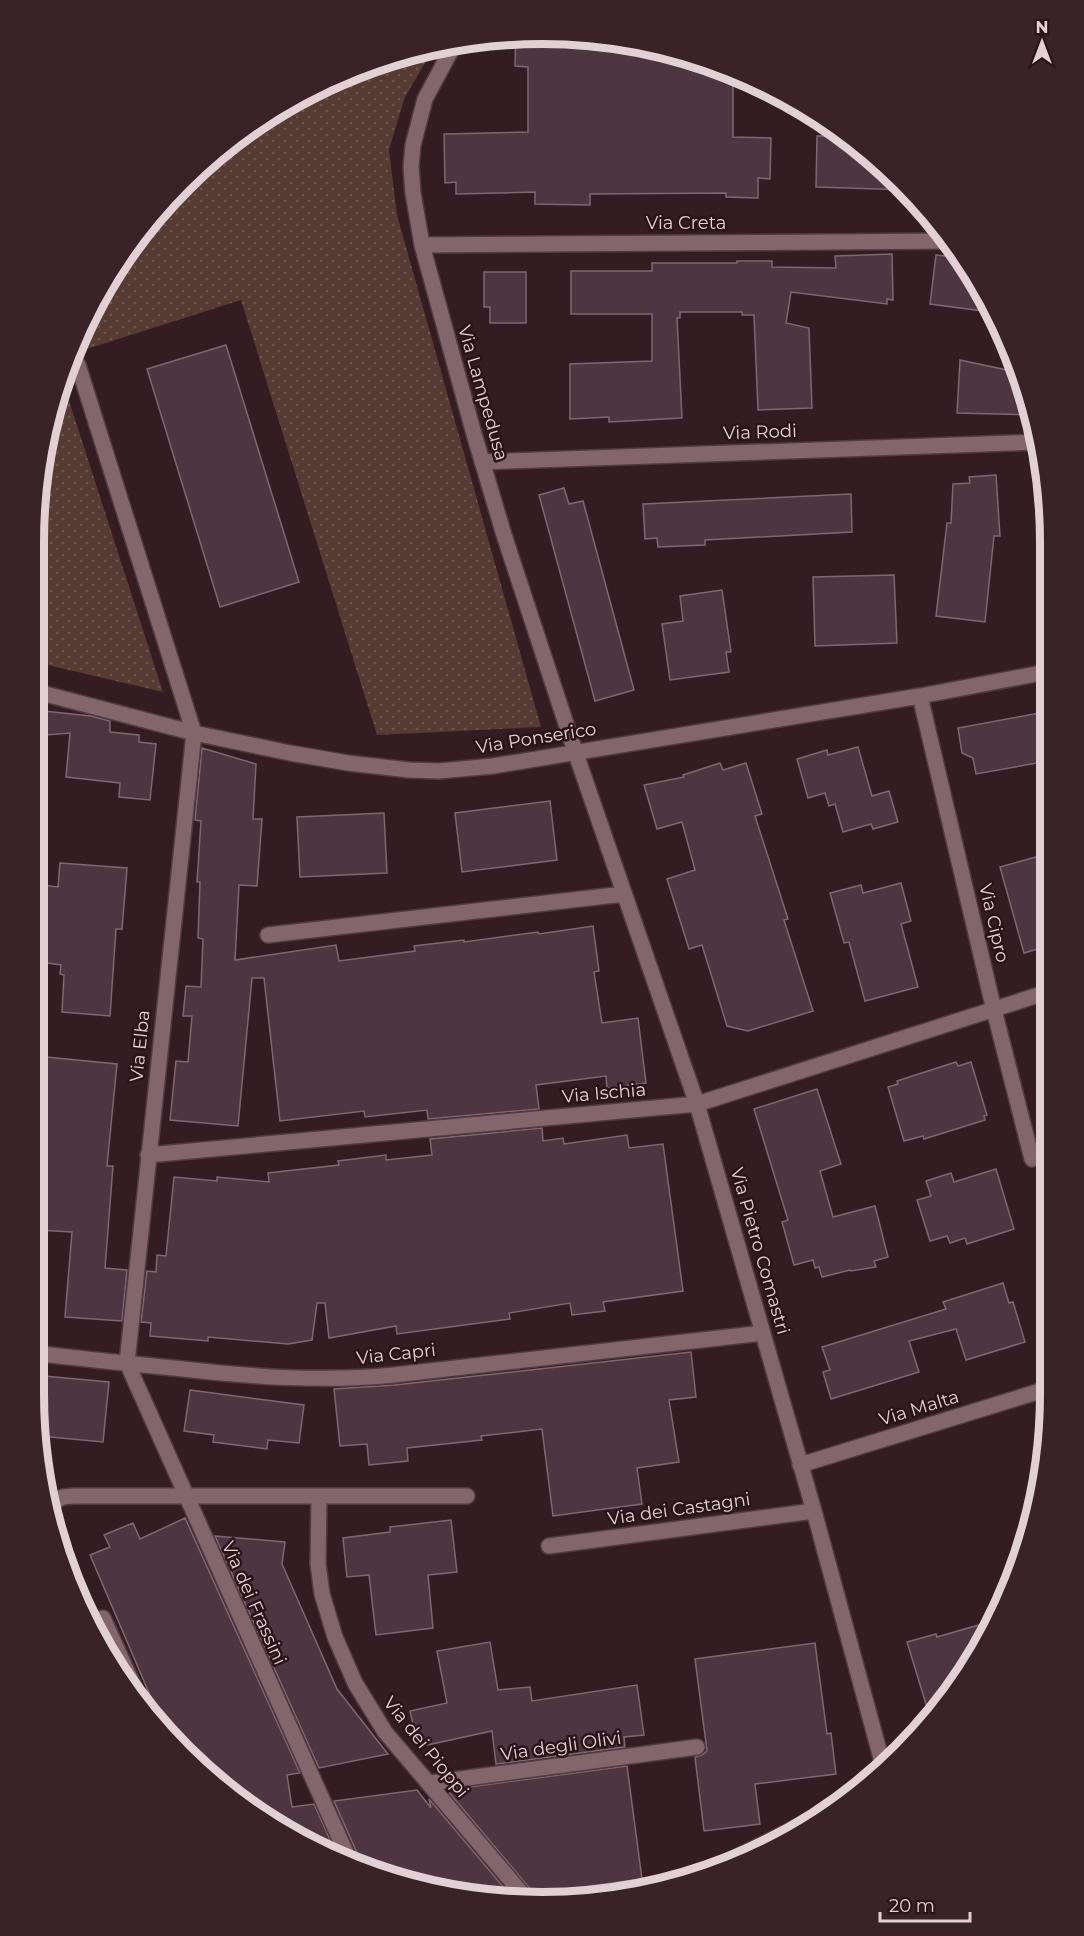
<svg xmlns="http://www.w3.org/2000/svg" width="1084" height="1936" font-family="Montserrat,sans-serif">
	<style>
		.grass { fill: url(#grass-dots) }
		.building { fill: #4d3642; stroke: #806673; stroke-width: 1.5 }
		.lines { fill: none; stroke-linecap: round; stroke-linejoin: round }
		.minor-casing { stroke: #4f3c40; stroke-width: 18 }
		.minor { stroke: #82666b; stroke-width: 15 }
		.labels { text-anchor: middle; stroke-width: 5; stroke-linejoin: round; paint-order: stroke }
		.street-label { font-size: 18px; fill: #e2d1d4; stroke: #2a1419 }
		.rim { fill: none; stroke: #e2d1d4; stroke-width: 8 }
	</style>
	<defs>
		<pattern id="grass-dots" width="8" height="8" patternUnits="userSpaceOnUse" patternTransform="scale(1.5)"><rect width="8" height="8" fill="#553b31"/><path d="M2 2h.1M6 6h.1" fill="none" stroke="#6d564e" stroke-width="1.8" stroke-linecap="round"/></pattern>
	</defs>
	<rect width="100%" height="100%" fill="#341d22"/>
	<path class="grass" d="M 418,49 L 428,58 L 405,97 L 389,150 L 397,215 L 541,727 L 377,735 L 241,300 L 71,354 L 101,287 L 160,206 L 232,138 L 317,85 L 411,50 Z
		M 61,376 L 163,692 L 35,662 L 34,657 L 34,509 Z"/>
	<path class="building" d="M 516,34 L 592,37 L 592,44 L 638,44 L 706,60 L 733,73 L 733,137 L 771,138 L 770,179 L 758,178 L 758,198 L 726,197 L 726,193 L 590,194 L 590,205 L 535,204 L 535,192 L 456,194 L 456,182 L 445,183 L 444,134 L 528,132 L 528,67 L 515,66 Z
		M 817,136 L 842,136 L 902,182 L 908,190 L 816,187 Z
		M 892,254 L 893,300 L 887,299 L 887,304 L 791,292 L 786,323 L 809,328 L 812,408 L 758,410 L 754,315 L 742,315 L 742,312 L 680,312 L 680,318 L 677,318 L 682,418 L 609,422 L 609,417 L 570,419 L 570,364 L 652,361 L 652,314 L 571,314 L 571,271 L 652,271 L 652,263 L 737,263 L 737,261 L 772,261 L 772,267 L 836,268 L 835,256 Z
		M 936,255 L 964,258 L 991,312 L 930,304 Z
		M 484,272 L 526,272 L 526,323 L 490,323 L 490,307 L 484,307 Z
		M 226,345 L 299,582 L 220,607 L 147,369 Z
		M 960,360 L 1021,373 L 1033,415 L 957,413 Z
		M 996,475 L 1000,536 L 994,536 L 985,622 L 936,616 L 947,523 L 951,523 L 953,484 L 970,483 L 969,477 Z
		M 564,488 L 569,504 L 583,501 L 634,690 L 595,701 L 539,495 Z
		M 851,494 L 852,532 L 705,540 L 705,545 L 658,547 L 657,538 L 645,539 L 643,504 Z
		M 894,575 L 897,643 L 815,646 L 813,577 Z
		M 722,590 L 731,652 L 726,652 L 729,672 L 670,680 L 662,624 L 683,621 L 680,596 Z
		M 34,710 L 91,716 L 110,721 L 110,732 L 139,735 L 139,742 L 156,744 L 150,800 L 119,797 L 120,783 L 66,777 L 70,733 L 34,736 Z
		M 1045,712 L 1048,724 L 1048,761 L 976,774 L 973,758 L 962,753 L 958,728 Z
		M 858,747 L 872,796 L 889,791 L 898,822 L 873,829 L 871,824 L 843,832 L 835,804 L 829,806 L 825,793 L 808,798 L 797,759 L 827,750 L 828,755 Z
		M 202,748 L 256,764 L 253,819 L 262,819 L 257,886 L 239,885 L 235,960 L 336,945 L 339,961 L 415,951 L 414,946 L 464,940 L 464,942 L 538,932 L 539,934 L 593,926 L 599,971 L 594,972 L 602,1023 L 638,1018 L 646,1083 L 607,1088 L 606,1076 L 536,1085 L 539,1109 L 428,1119 L 427,1110 L 365,1117 L 364,1111 L 280,1121 L 264,978 L 252,978 L 238,1126 L 170,1120 L 176,1061 L 188,1062 L 192,1016 L 183,1016 L 186,986 L 201,987 L 203,939 L 198,938 L 200,882 L 197,882 L 201,821 L 195,820 Z
		M 720,763 L 723,770 L 746,763 L 762,814 L 755,816 L 788,919 L 784,920 L 813,1011 L 748,1031 L 727,1026 L 702,945 L 689,949 L 667,879 L 695,870 L 682,822 L 657,829 L 644,785 L 684,777 L 683,775 Z
		M 550,801 L 557,860 L 462,872 L 455,813 Z
		M 384,813 L 387,873 L 300,877 L 297,817 Z
		M 1036,857 L 1048,900 L 1048,946 L 1024,953 L 1000,867 Z
		M 60,863 L 127,868 L 122,929 L 116,929 L 110,1016 L 62,1012 L 64,975 L 60,974 L 61,965 L 34,961 L 34,884 L 58,887 Z
		M 901,883 L 911,921 L 901,924 L 918,987 L 865,1001 L 849,942 L 844,943 L 830,893 L 861,885 L 863,893 Z
		M 46,1057 L 117,1064 L 107,1166 L 113,1166 L 105,1268 L 127,1270 L 122,1321 L 65,1317 L 72,1232 L 38,1230 L 46,1134 L 39,1134 Z
		M 956,1062 L 958,1066 L 971,1062 L 987,1115 L 984,1116 L 985,1120 L 924,1139 L 923,1136 L 904,1141 L 888,1087 L 898,1084 L 897,1081 Z
		M 817,1089 L 841,1164 L 820,1171 L 833,1217 L 875,1206 L 888,1257 L 874,1261 L 876,1267 L 851,1271 L 850,1270 L 822,1277 L 819,1267 L 815,1268 L 813,1260 L 794,1265 L 782,1222 L 788,1220 L 754,1109 Z
		M 542,1128 L 543,1141 L 563,1138 L 564,1144 L 627,1135 L 629,1148 L 663,1144 L 683,1291 L 603,1302 L 605,1311 L 572,1315 L 570,1303 L 509,1313 L 510,1319 L 397,1334 L 396,1326 L 329,1338 L 325,1303 L 317,1303 L 312,1340 L 288,1344 L 208,1337 L 208,1341 L 150,1336 L 151,1323 L 141,1322 L 147,1271 L 156,1272 L 157,1255 L 166,1256 L 174,1177 L 217,1181 L 217,1177 L 269,1182 L 268,1173 L 339,1165 L 338,1161 L 386,1155 L 386,1160 L 432,1155 L 430,1139 Z
		M 996,1169 L 1014,1229 L 967,1244 L 965,1238 L 950,1243 L 947,1236 L 930,1241 L 917,1200 L 931,1196 L 926,1181 L 951,1173 L 954,1182 Z
		M 1003,1283 L 1009,1303 L 1013,1302 L 1025,1342 L 966,1360 L 956,1329 L 909,1341 L 919,1372 L 831,1399 L 823,1372 L 830,1370 L 822,1347 L 946,1309 L 943,1302 Z
		M 691,1352 L 696,1397 L 669,1400 L 679,1462 L 637,1468 L 642,1504 L 553,1516 L 542,1429 L 481,1436 L 482,1440 L 407,1448 L 408,1461 L 369,1465 L 367,1444 L 340,1446 L 334,1389 L 395,1385 Z
		M 33,1375 L 109,1382 L 103,1442 L 40,1436 L 33,1394 Z
		M 190,1390 L 304,1405 L 299,1443 L 268,1440 L 267,1449 L 213,1442 L 214,1435 L 184,1431 Z
		M 185,1518 L 300,1773 L 287,1775 L 292,1807 L 314,1804 L 335,1851 L 259,1817 L 164,1728 L 90,1555 L 110,1547 L 104,1535 L 133,1523 L 140,1539 Z
		M 451,1520 L 457,1572 L 428,1575 L 433,1628 L 376,1635 L 369,1575 L 347,1577 L 343,1538 L 390,1532 L 390,1527 Z
		M 215,1536 L 285,1542 L 282,1564 L 337,1689 L 388,1754 L 319,1768 Z
		M 996,1620 L 983,1649 L 929,1714 L 907,1642 L 936,1634 L 937,1637 Z
		M 490,1642 L 498,1690 L 530,1687 L 532,1701 L 637,1685 L 644,1735 L 624,1737 L 625,1747 L 496,1764 L 492,1731 L 418,1747 L 410,1711 L 447,1703 L 437,1651 Z
		M 815,1643 L 827,1734 L 831,1733 L 836,1774 L 755,1784 L 760,1824 L 704,1831 L 695,1757 L 702,1755 L 707,1751 L 695,1659 Z
		M 627,1766 L 642,1879 L 582,1887 L 593,1898 L 575,1902 L 534,1898 L 532,1891 L 447,1790 Z
		M 417,1790 L 431,1808 L 429,1799 L 511,1896 L 410,1886 L 357,1861 L 357,1853 L 334,1801 Z"/>
	<g class="lines">
		<defs>
			<path id="minor" d="M 455,43 L 425,99 L 413,145 L 411,167 L 413,193 L 422,245 L 474,434 L 504,535 L 575,751 L 697,1104 L 814,1511 L 884,1769
				M 422,245 L 950,241
				M 78,365 L 194,733 L 127,1363 L 348,1857
				M 482,462 L 1039,442
				M 34,691 L 194,733 L 290,753 L 348,763 L 409,770 L 439,771 L 493,766 L 920,696 L 1047,672
				M 920,696 L 994,1010 L 1032,1159
				M 268,935 L 624,894
				M 148,1155 L 697,1104 L 1048,992
				M 33,1353 C 83,1359 133,1364 183,1369 C 254,1377 323,1382 394,1375 L 763,1333
				M 800,1465 L 1050,1388
				M 319,1497 L 318,1564 L 322,1594 L 335,1637 L 355,1683 L 385,1732 L 525,1897
				M 51,1503 L 63,1497 L 73,1496 L 467,1496
				M 549,1546 L 814,1511
				M 103,1618 L 144,1709
				M 430,1783 L 697,1747
				M 724,1867 L 741,1855 L 797,1827"/>
		</defs>
		<use href="#minor" class="minor-casing"/>
		<use href="#minor" class="minor"/>
	</g>
	<g class="labels">
		<g class="street-label">
			<text x="686" y="229">Via Creta</text>
			<text transform="translate(483 393) rotate(74)" y="6">Via Lampedusa</text>
			<text transform="translate(760 432) rotate(-2)" y="6">Via Rodi</text>
			<text transform="translate(536 738) rotate(-9)" y="6">Via Ponserico</text>
			<text transform="translate(994 923) rotate(77)" y="6">Via Cipro</text>
			<text transform="translate(140 1046) rotate(-84)" y="6">Via Elba</text>
			<text transform="translate(604 1093) rotate(-5)" y="6">Via Ischia</text>
			<text transform="translate(760 1251) rotate(74)" y="6">Via Pietro Comastri</text>
			<text transform="translate(396 1354) rotate(-6)" y="6">Via Capri</text>
			<text transform="translate(919 1408) rotate(-17)" y="6">Via Malta</text>
			<text transform="translate(679 1509) rotate(-8)" y="6">Via dei Castagni</text>
			<text transform="translate(254 1603) rotate(66)" y="6">Via dei Frassini</text>
			<text transform="translate(561 1746) rotate(-8)" y="6">Via degli Olivi</text>
			<text transform="translate(426 1747) rotate(51)" y="6">Via dei Pioppi</text>
		</g>
	</g>
	<path d="M0 0H1084V1936H0ZM542 44H542A498 498 0 0 1 1040 542V1394A498 498 0 0 1 542 1892H542A498 498 0 0 1 44 1394V542A498 498 0 0 1 542 44Z" fill="#392328" fill-rule="evenodd"/>
	<path class="rim" d="M542 44H542A498 498 0 0 1 1040 542V1394A498 498 0 0 1 542 1892H542A498 498 0 0 1 44 1394V542A498 498 0 0 1 542 44Z"/>
	<g transform="translate(1042 42)" stroke="#2a1419" stroke-width="4.5" paint-order="stroke">
	<path d="M0-4.5L10 22L0 15L-10 22Z" fill="#e2d1d4"/>
	<text y="-9" font-size="16" font-weight="bold" text-anchor="middle" fill="#e2d1d4">N</text>
	</g>
	<path d="M880 1912v9h90v-9" fill="none" stroke="#e2d1d4" stroke-width="3"/>
	<text x="889" y="1912" font-size="18" fill="#e2d1d4" stroke="#2a1419" stroke-width="4.5" paint-order="stroke">20 m</text>
</svg>
